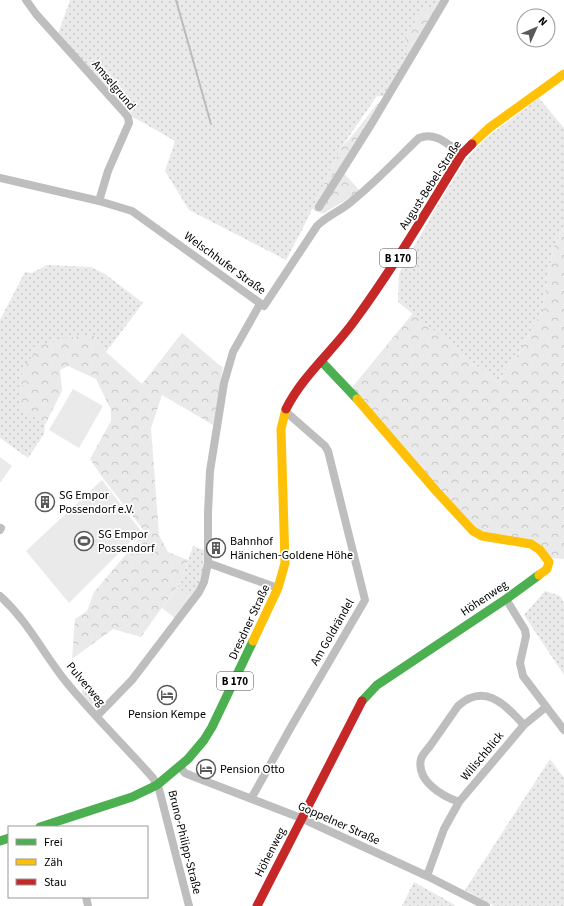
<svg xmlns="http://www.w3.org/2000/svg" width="564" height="906" font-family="'Source Sans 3',sans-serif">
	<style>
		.grass { fill: url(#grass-dots) }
		.forest { fill: url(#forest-crowns) }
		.park { fill: #eaeaea }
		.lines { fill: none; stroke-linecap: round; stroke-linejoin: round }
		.stream { stroke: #bcbcbc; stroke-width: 2 }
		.street { stroke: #bebebe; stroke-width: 8 }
		.fast { stroke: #4caf50; stroke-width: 9 }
		.slow { stroke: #ffc107; stroke-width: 9 }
		.jam { stroke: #c62828; stroke-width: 9 }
		.labels { text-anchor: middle; stroke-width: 3.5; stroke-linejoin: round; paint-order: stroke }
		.shield { fill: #fff; stroke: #4c4c4c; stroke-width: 1 }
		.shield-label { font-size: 11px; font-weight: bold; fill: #000 }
		.street-label { font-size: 12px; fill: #000; stroke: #fff }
		.poi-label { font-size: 12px; fill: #000; stroke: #fff; text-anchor: start }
	</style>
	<defs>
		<pattern id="grass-dots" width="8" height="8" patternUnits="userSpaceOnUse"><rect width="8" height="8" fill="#eaeaea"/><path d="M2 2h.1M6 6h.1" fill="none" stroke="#c7c7c7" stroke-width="1.8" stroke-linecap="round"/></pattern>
		<pattern id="forest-crowns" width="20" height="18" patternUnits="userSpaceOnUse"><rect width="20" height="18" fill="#eaeaea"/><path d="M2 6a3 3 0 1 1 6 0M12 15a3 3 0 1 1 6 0" fill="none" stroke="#c7c7c7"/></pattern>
	</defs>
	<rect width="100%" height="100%" fill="#fff"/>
	<path class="grass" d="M 70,0 L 444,0 L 384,96 L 377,96 L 341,148 L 304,226 L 286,260 L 189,210 L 165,171 L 175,141 L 133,117 L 131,113 L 58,34 Z
		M 539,98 L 564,128 L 564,226 L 553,249 L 542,311 L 519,353 L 497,382 L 398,302 L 399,273 L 440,201 L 468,157 L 485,139 Z
		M 47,265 L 91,267 L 105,274 L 143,303 L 106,352 L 93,335 L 19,406 L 45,425 L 44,434 L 28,458 L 0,438 L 0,320 L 25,272 L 32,273 Z
		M 193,546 L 204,550 L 203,575 L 197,588 L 175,618 L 173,617 L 186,597 L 176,589 L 181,581 Z
		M 545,591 L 560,596 L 564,603 L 564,675 L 524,615 Z
		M 83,689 L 96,703 L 98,701 L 102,706 L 99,708 L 92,705 L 81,695 Z
		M 550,759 L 564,778 L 564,906 L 494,906 L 465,890 Z
		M 414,882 L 455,905 L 454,906 L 402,906 Z"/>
	<path class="forest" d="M 444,0 L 407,59 L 406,38 L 419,13 Z
		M 381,102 L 344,173 L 360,191 L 323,214 L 312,209 L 341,148 L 356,131 L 376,105 Z
		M 564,226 L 564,559 L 550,558 L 541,548 L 481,534 L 350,390 L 413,313 L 497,382 L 519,353 L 542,311 L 553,249 Z
		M 182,333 L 218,364 L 223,367 L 213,425 L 162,395 L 151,428 L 159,535 L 168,552 L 188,560 L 181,581 L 141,637 L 113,629 L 72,659 L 75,619 L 87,611 L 94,592 L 145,532 L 102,477 L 90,459 L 111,421 L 111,410 L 96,379 L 68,366 L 60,370 L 62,391 L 45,425 L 19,407 L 22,369 L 40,346 L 64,338 L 93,335 L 106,352 L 142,384 Z"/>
	<path class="park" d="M 73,389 L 103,406 L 79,448 L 49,430 Z
		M 0,457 L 12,466 L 0,483 Z
		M 102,480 L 141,531 L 69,603 L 26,551 Z
		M 177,587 L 191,597 L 175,618 L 162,608 Z"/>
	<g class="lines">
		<path class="stream" d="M 176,0 L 211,124"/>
		<path class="street" d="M 26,0 L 36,14 L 123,111 L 128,117 L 129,123 L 108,171 L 99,201
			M 0,178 L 99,201 L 132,211 L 264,306 L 317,226 C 328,215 341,211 352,201 C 376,182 397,159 419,138 C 436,131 448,145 462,154
			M 319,207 L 372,123 L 445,0
			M 0,530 L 1,528
			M 208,563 L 278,588
			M 0,596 C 28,621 44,655 67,683 C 94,716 125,746 153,778 L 159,789 L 189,906
			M 506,599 L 525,630 L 526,636 L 520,663 L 523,676 L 564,730
			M 97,716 L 132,680 L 199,592 L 204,582 L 208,563 L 208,513 L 210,471 L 224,383 L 233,352 L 260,304
			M 180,767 L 185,773 L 192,776 L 301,818 L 427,876 L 486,906
			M 251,799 L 291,727 L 365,600 L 328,451 L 325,446 L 285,411
			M 459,802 C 442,796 416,781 421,759 C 422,755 427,750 430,746 C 439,733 449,719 458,706 C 485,682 505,705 524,725
			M 427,876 L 444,829 L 459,802 L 524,725 L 546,707
			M 86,897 L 88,906"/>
		<path class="fast" d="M 321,361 L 357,399
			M 362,701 L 377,685 L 506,599 L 539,575
			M 40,827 L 132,797 L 157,785 L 188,759 L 204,740 L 212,727 L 253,641
			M 0,841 L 9,838"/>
		<path class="slow" d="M 472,144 L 489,128 L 564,74
			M 357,399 L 437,492 L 473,531 L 482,536 L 531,544 L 540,550 L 549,562 L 547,569 L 539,575
			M 253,641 L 278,588 L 285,563 L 281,429 L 286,409"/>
		<path class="jam" d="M 286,409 C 303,375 333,351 355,320 C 394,267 427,210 462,154 L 472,144
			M 257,906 L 362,701"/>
	</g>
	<defs>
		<symbol id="building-ring" viewBox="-11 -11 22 22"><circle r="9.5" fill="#fff" stroke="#595959" stroke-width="1.5"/><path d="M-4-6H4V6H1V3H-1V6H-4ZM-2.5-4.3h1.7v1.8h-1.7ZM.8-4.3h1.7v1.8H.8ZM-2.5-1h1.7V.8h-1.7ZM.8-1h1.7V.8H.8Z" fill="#595959"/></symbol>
		<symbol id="stadium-ring" viewBox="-11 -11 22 22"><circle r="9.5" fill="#fff" stroke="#595959" stroke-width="1.5"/><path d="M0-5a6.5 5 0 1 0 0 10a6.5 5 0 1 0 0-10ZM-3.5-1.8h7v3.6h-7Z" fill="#595959"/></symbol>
		<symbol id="hotel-ring" viewBox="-11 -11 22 22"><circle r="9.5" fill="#fff" stroke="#595959" stroke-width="1.5"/><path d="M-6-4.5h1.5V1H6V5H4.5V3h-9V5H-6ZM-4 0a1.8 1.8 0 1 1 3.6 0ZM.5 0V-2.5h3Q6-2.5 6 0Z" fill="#595959"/></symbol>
	</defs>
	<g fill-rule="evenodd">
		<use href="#building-ring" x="34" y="491" width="22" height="22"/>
		<use href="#stadium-ring" x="73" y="530" width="22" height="22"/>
		<use href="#building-ring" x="205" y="537" width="22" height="22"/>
		<use href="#hotel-ring" x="156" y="684" width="22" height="22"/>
		<use href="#hotel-ring" x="195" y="758" width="22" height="22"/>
	</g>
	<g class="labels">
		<g class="shield">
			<rect x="380" y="249" width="36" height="18" rx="3"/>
			<rect x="217" y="672" width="36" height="18" rx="3"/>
		</g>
		<g class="shield-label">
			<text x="398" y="262">B 170</text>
			<text x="235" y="685">B 170</text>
		</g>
		<g class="street-label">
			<text transform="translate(114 85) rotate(50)" y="4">Amselgrund</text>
			<text transform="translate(430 185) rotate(-57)" y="4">August-Bebel-Straße</text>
			<text transform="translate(225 263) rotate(36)" y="4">Welschhufer Straße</text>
			<text transform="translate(484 598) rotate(-34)" y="4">Höhenweg</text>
			<text transform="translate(249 622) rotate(-65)" y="4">Dresdner Straße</text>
			<text transform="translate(332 632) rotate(-60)" y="4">Am Goldrändel</text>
			<text transform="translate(86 684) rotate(50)" y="4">Pulverweg</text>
			<text transform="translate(482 756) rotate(-50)" y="4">Wilischblick</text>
			<text transform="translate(339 823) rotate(24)" y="4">Goppelner Straße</text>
			<text transform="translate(185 842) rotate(76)" y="4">Bruno-Philipp-Straße</text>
			<text transform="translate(270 852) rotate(-63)" y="4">Höhenweg</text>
		</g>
		<g class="poi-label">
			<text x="59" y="499">SG Empor<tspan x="59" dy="14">Possendorf e.V.</tspan></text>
			<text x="98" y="538">SG Empor<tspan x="98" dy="14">Possendorf</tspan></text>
			<text x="230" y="545">Bahnhof<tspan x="230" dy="14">Hänichen-Goldene Höhe</tspan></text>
			<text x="167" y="718" text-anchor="middle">Pension Kempe</text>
			<text x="220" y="773">Pension Otto</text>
		</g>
	</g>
	<rect x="8" y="826" width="140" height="72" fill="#ffffff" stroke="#999999"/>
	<rect x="16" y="839" width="20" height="6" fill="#4caf50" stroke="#999999"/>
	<text x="44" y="846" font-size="12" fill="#000000">Frei</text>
	<rect x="16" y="859" width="20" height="6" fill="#ffc107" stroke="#999999"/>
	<text x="44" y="866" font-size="12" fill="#000000">Zäh</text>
	<rect x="16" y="879" width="20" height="6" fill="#c62828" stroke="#999999"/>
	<text x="44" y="886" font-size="12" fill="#000000">Stau</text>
	<g transform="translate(536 28) rotate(45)"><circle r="19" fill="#ffffff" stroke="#999999"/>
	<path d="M0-3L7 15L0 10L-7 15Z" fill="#595959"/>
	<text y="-6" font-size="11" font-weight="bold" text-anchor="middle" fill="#000000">N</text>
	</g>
</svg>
